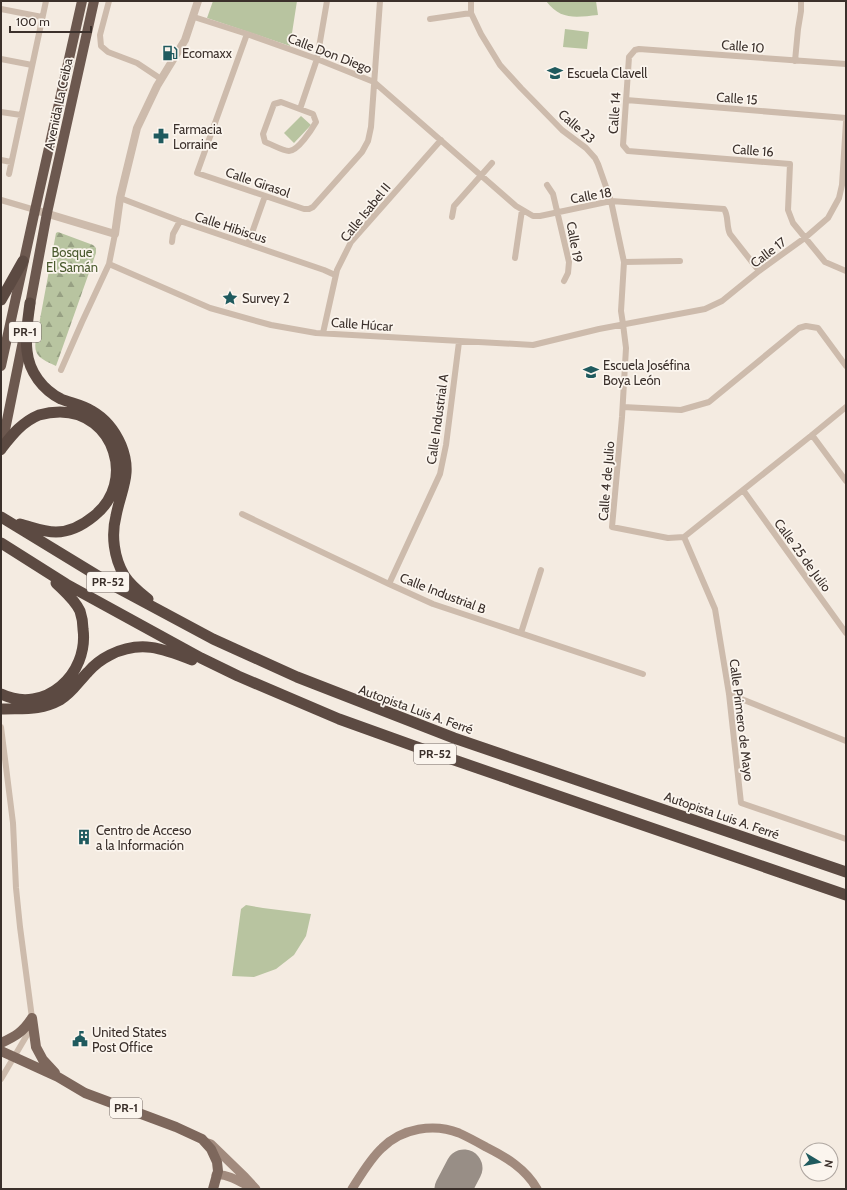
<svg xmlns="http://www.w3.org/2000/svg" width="847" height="1190" font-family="Cabin,sans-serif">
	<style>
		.green { fill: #b8c4a0 }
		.forest { fill: url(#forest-firs) }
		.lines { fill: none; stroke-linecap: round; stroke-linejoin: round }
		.runway { stroke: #988e86; stroke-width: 37 }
		.minor { stroke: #cdbbac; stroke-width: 6 }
		.tertiary { stroke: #cdbbac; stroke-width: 8 }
		.secondary { stroke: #a18a7d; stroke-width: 9 }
		.primary { stroke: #7d675c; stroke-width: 10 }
		.trunk { stroke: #6c584f; stroke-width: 10 }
		.motorway { stroke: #5c4a42; stroke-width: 11 }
		.labels { text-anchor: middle; stroke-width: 3.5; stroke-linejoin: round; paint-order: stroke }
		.shield { fill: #fbf5ee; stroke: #756b66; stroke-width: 1 }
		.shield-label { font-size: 12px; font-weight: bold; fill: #3b302b }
		.street-label { font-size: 13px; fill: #3b302b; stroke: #fbf5ee }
		.poi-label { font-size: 13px; fill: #3b302b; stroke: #fbf5ee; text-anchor: start }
		.park-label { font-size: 13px; fill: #4a5a2e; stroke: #fbf5ee }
	</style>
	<defs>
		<pattern id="forest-firs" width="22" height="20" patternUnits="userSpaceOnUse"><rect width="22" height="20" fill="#b8c4a0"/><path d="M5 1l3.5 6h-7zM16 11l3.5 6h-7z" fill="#97a083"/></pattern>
	</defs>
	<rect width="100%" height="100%" fill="#f4ebe1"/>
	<path class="green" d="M 213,1 L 297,1 L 290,46 L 207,18 Z
		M 546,1 L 596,1 L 598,15 C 577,17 561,21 546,1 Z
		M 565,29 L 589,32 L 587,49 L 563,47 Z
		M 301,116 L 311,125 L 294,143 L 284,133 Z
		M 246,905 L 263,908 L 311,914 L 306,936 L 294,955 L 276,969 L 254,977 L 232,976 L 241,909 Z"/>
	<path class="forest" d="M 58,232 L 93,245 L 96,248 L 96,253 L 56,366 C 35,357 32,353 38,330 L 56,233 Z"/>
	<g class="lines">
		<path class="runway" d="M 453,1189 L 464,1168"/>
		<path class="minor" d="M 109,1 L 100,35 L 101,46 L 108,52 L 137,63 L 161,79
			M 471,1 L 471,13 L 481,34 L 500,65 L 521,88 L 562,130 L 586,148 L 595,158 L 598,164 L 611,201 L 624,262 L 621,311 L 623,324 L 626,348 L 622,417 L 612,527 L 668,538 L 684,537 L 812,435 L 846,407
			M 1,9 L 42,17
			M 194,17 L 247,34 L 317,59 L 374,82 L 516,206 L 533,216 L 540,216 L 611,201 L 724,209 C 729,216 726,226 730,234 L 759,271
			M 430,19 L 471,13
			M 247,34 L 197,173 L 304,209 L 309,209 L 313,207 L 362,152 L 368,141 L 371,127 L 380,1
			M 1,59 L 32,65
			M 795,61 L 798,29 L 801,11 L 801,1
			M 846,64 L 639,49 L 635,50 L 629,57 L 623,145 L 628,151 L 790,164 L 788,210 L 793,223 L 825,262 L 846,271
			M 626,100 L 846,118
			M 281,102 L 313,114 L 316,122 C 312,129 298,151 289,151 C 283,151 271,144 265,142 L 263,134 L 274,104 Z
			M 300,109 L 317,59 L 327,1
			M 1,112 L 21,115
			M 1,160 L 11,162
			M 9,174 L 46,1
			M 547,185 L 553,194 L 569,262 L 568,273 L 564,281
			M 120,198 L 180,221 L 324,270 L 335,275
			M 1,200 L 35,210
			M 452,217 L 454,206 L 492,163
			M 172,242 L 173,234 L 180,221
			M 248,244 L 265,196
			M 515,258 L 522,210
			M 624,262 L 680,261
			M 109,264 L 210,308 L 271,325 L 316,333 L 533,345 L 599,329 L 705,309 L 722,301 L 759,271 L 806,237 L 828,218 L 839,198 L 842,185 L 846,122
			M 323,333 L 337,270 L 351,242 L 441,140
			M 61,370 L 82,322 L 109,264 L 115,234
			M 623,407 L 681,410 L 709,402 L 799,328 L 806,326 L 818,328 L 846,366
			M 812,435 L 846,481
			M 743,490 L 846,633
			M 242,514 L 389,584 L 433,604 L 643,674
			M 684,537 L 715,609 L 729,694 L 741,803 L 846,839
			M 389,584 L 440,474 L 446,445 L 459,342
			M 521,633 L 541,570
			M 729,694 L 846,741
			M 1,1079 L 27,1035 L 32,1018 L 20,927 L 16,888 L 13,823 L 1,727"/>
		<path class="tertiary" d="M 35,210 L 115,234 L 120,198 L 137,128 L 157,86 L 185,40 L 198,1"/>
		<path class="secondary" d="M 208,1143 L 211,1144 L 245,1177 L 256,1189
			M 216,1175 C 228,1173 243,1184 254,1189
			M 352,1189 C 361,1175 370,1159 382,1148 C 402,1128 434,1123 459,1133 C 468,1137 477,1142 486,1147 C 506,1157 526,1169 537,1189"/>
		<path class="primary" d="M 32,1018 L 36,1047 L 43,1060 L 55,1073
			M 1,1043 C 16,1036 23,1032 32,1018
			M 1,1051 L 58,1077 L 85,1093 L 176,1127 L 202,1139 L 211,1149 L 217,1162 L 218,1171 L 213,1189"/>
		<path class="trunk" d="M 29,310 L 47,213 L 94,1
			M 1,366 L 35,210 L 82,1
			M 1,450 L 24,336"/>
		<path class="motorway" d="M 1,300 L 23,261
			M 30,303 C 28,319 25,335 27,351 C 29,372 43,390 61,399 C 71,403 83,405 92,411 C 106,419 115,431 121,445 C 133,474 121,489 116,516 C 111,535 114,558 124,575 C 130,585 139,592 148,599
			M 1,449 C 12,435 22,422 39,415 C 46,413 53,412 60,412 C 114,412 137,482 94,516 C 83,525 71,532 56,532 C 43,532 32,527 20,524
			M 1,517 L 116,587 L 213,639 L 297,677 L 454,738 L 846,872
			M 1,543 L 66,584 L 201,658 L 238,676 L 339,719 L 428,751 L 846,895
			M 1,694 C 45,715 89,674 83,629 C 83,623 82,617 80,611 C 75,600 64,591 56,583
			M 1,709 C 23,708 40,711 60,700 C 72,693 79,681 88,672 C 94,665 102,659 110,655 C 140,640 162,648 192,660"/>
	</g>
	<defs>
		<symbol id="fuel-bare" viewBox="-9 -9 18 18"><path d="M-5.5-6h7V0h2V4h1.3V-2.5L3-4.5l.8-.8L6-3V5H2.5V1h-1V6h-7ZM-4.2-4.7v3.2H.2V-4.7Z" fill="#1f5a5e" stroke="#fbf5ee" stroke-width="2.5" paint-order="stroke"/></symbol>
		<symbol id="school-bare" viewBox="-9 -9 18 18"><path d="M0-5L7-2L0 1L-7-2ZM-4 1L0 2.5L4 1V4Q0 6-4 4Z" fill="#1f5a5e" stroke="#fbf5ee" stroke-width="2.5" paint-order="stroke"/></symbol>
		<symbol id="pharmacy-bare" viewBox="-9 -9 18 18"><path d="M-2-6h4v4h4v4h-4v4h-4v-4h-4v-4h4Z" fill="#1f5a5e" stroke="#fbf5ee" stroke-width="2.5" paint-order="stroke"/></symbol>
		<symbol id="sight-bare" viewBox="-9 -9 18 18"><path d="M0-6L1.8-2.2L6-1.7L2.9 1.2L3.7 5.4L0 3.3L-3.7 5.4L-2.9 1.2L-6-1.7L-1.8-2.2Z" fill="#1f5a5e" stroke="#fbf5ee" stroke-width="2.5" paint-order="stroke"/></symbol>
		<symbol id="building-bare" viewBox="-9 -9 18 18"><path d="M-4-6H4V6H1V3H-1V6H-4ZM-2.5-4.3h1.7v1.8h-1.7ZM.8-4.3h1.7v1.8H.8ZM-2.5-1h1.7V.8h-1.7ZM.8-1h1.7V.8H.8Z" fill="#1f5a5e" stroke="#fbf5ee" stroke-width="2.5" paint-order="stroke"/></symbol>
		<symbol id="civic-bare" viewBox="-9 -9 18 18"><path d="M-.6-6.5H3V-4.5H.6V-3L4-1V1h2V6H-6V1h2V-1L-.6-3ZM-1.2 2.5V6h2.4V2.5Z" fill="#1f5a5e" stroke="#fbf5ee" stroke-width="2.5" paint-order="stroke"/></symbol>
	</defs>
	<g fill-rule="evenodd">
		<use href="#fuel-bare" x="159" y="42" width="22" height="22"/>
		<use href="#school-bare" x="544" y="62" width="22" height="22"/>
		<use href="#pharmacy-bare" x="150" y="125" width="22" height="22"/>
		<use href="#sight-bare" x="219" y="287" width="22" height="22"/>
		<use href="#school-bare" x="580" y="361" width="22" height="22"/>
		<use href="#building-bare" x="73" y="826" width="22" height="22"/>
		<use href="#civic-bare" x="69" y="1028" width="22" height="22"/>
	</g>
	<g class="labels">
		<g class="shield">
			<rect x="9" y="322" width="32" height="20" rx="3"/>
			<rect x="87" y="572" width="42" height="20" rx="3"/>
			<rect x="414" y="744" width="42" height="20" rx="3"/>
			<rect x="110" y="1098" width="32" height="20" rx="3"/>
		</g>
		<g class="shield-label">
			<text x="25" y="336">PR-1</text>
			<text x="108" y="586">PR-52</text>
			<text x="435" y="758">PR-52</text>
			<text x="126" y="1112">PR-1</text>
		</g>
		<g class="street-label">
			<text transform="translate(743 46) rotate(5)" y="5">Calle 10</text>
			<text transform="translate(330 53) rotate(21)" y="5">Calle Don Diego</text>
			<text transform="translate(737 98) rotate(4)" y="5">Calle 15</text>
			<text transform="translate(58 104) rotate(-78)" y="5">Avenida La Ceiba</text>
			<text transform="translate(614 113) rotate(-86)" y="5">Calle 14</text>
			<text transform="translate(577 126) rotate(41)" y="5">Calle 23</text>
			<text transform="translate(753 150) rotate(4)" y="5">Calle 16</text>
			<text transform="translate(258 182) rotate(19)" y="5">Calle Girasol</text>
			<text transform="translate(591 195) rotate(-10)" y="5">Calle 18</text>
			<text transform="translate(365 212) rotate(-51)" y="5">Calle Isabel II</text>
			<text transform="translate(231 227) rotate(18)" y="5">Calle Hibiscus</text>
			<text transform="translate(575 242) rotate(80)" y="5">Calle 19</text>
			<text transform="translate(768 252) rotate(-37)" y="5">Calle 17</text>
			<text transform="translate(362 324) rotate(4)" y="5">Calle Húcar</text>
			<text transform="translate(437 419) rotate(-82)" y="5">Calle Industrial A</text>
			<text transform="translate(606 481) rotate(-85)" y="5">Calle 4 de Julio</text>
			<text transform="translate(803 555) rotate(54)" y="5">Calle 25 de Julio</text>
			<text transform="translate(443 593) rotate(21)" y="5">Calle Industrial B</text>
			<text transform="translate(416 709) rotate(20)" y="5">Autopista Luis A. Ferré</text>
			<text transform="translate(742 720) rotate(83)" y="5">Calle Primero de Mayo</text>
			<text transform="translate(722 815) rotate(19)" y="5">Autopista Luis A. Ferré</text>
		</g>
		<g class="poi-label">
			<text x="182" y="58">Ecomaxx</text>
			<text x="567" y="78">Escuela Clavell</text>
			<text x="173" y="134">Farmacia<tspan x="173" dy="15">Lorraine</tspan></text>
			<text x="242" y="303">Survey 2</text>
			<text x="603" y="370">Escuela Joséfina<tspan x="603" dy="15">Boya León</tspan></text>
			<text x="96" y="835">Centro de Acceso<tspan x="96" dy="15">a la Información</tspan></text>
			<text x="92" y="1037">United States<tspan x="92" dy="15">Post Office</tspan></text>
		</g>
		<g class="park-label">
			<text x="72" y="257">Bosque<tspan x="72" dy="15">El Samán</tspan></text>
		</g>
	</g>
	<rect width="847" height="1190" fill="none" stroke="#3b302b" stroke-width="4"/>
	<g transform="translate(819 1162) rotate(100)"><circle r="19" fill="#fbf5ee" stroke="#aea6a0"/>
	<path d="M0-3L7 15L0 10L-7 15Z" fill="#1f5a5e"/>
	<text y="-6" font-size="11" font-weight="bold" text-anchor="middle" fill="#3b302b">N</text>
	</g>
	<path d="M10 26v6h81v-6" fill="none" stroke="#3b302b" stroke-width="2"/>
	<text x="16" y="26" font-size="12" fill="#3b302b" stroke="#fbf5ee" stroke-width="3" paint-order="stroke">100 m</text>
</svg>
